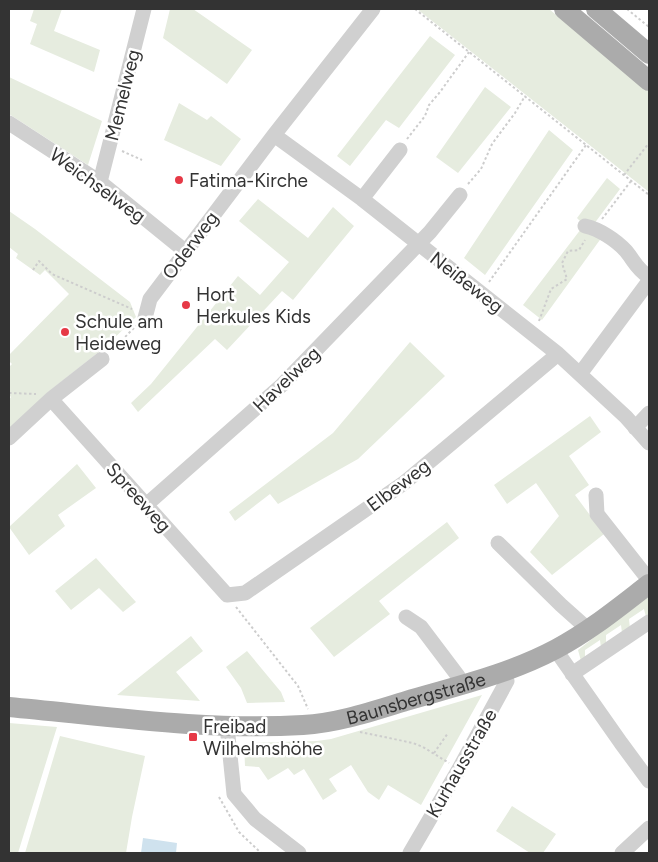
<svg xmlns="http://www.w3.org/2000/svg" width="658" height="862" font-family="Figtree,sans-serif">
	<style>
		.green { fill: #e6ecdf }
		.water { fill: #cfe2ee }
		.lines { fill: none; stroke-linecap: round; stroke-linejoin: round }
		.path { stroke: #cdcdcd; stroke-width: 2; stroke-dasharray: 2.5 2.5; stroke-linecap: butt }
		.minor { stroke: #d0d0d0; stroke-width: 15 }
		.major { stroke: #ababab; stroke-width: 20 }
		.poi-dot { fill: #e63946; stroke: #fff; stroke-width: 2 }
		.labels { text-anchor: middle; stroke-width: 5; stroke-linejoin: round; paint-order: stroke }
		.street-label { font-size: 19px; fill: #333; stroke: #fff }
		.poi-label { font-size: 19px; fill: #333; stroke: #fff; text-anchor: start }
	</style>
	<rect width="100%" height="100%" fill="#fff"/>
	<path class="green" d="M 34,9 L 62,9 L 54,31 L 100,50 L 94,72 L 30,44 L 37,24 L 30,21 Z
		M 170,9 L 193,9 L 252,50 L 227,84 L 163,38 Z
		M 417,9 L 549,9 L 649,92 L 649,192 Z
		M 430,36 L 455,55 L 399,128 L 386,120 L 350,166 L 337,156 Z
		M 9,77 L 102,121 L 88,165 L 9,114 Z
		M 485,87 L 511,107 L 458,173 L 436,157 Z
		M 179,103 L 207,120 L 211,116 L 241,139 L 221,166 L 164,140 Z
		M 549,130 L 573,150 L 485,275 L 464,258 Z
		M 607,178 L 620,189 L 594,224 L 602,237 L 542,320 L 523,305 L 584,225 L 577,218 Z
		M 258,199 L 308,238 L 333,207 L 354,226 L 293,300 L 282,291 L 227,350 L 215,339 L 138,412 L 131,403 L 151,384 L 238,276 L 260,295 L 289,262 L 239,221 Z
		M 9,211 L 35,229 L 130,302 L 136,317 L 105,347 L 47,393 L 9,430 L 9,400 L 11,397 L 9,395 L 9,367 L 12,364 L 9,361 L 9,355 L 69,294 L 45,270 L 40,275 L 16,258 L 18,254 L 9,247 Z
		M 410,342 L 445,376 L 358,459 L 278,504 L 270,494 L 235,521 L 229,512 L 333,433 Z
		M 590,416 L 601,432 L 569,456 L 589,485 L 575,495 L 604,534 L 552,575 L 530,552 L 559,516 L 536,483 L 507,504 L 494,485 Z
		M 77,464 L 96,488 L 58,515 L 65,526 L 29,555 L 9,527 Z
		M 447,522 L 459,538 L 379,601 L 390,614 L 334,657 L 310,628 Z
		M 96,558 L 136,602 L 123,612 L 99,588 L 71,610 L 55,591 Z
		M 649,594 L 649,615 L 646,617 L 644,609 L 629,619 L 630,629 L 622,633 L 621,625 L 606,635 L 606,644 L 601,648 L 600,640 L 585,650 L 585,659 L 581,661 L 578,650 Z
		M 191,636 L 203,651 L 176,672 L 200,701 L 117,695 Z
		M 247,651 L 281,692 L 285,702 L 247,703 L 241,688 L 226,667 Z
		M 482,695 L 421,805 L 388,785 L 379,800 L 368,792 L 351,765 L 329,779 L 337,791 L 323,800 L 304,769 L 294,775 L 288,768 L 268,780 L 259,767 L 245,766 L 244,743 L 317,741 L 331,739 Z
		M 9,723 L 57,727 L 18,853 L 9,853 Z
		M 60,736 L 145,756 L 132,817 L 126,853 L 25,853 Z
		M 512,806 L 556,834 L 543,853 L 530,853 L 496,831 Z"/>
	<path class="water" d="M 143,838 L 177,843 L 176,853 L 141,853 Z"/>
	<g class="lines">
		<path class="path" d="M 415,9 L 649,195
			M 627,9 L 649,27
			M 407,139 L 425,116 L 429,105 L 440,92 L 469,52
			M 122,151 L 142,160
			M 624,175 L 649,143
			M 468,184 L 481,169 L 492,144 L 515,113 L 525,96
			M 602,219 L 631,181
			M 33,270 L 39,261 L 52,274 L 132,309
			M 489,282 L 586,145
			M 539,321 L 551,289 L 567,279 L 562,263 L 568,251 L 579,250 L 585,240
			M 111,351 L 136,326
			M 9,393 L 36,394
			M 236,607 L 298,686 L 308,709
			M 360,732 L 413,743 L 423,747 L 449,763
			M 434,753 L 448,733
			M 219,797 L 239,832 L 261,853"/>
		<path class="minor" d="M 9,123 L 100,182 L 185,251
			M 274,135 L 362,199 L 558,354 L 626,417 L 649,443
			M 100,182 L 144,9
			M 362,199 L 400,150
			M 585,226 C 599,229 616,240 626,251 C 635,262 636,268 649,277
			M 145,318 L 150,299 L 274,135 L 373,9
			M 580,374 L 649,281
			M 51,399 L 227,595 L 245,593 L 404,483 L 558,354
			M 635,428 L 649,413
			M 9,438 L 51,399 L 102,359
			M 596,495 L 597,514 L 649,580
			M 146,505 L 282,385 L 430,232 L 460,195
			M 498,543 L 561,605 L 589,630
			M 406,617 L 421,627 L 458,676 L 461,685
			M 555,649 L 621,743 L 649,781
			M 572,674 L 649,622
			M 227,726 L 234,794 L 255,819 L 299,853
			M 410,853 L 459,769 L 507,681 L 503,673
			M 622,853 L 649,828"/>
		<g class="major">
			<path d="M 564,9 L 649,81"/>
			<path d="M 596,9 L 649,54"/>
			<path id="s1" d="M 9,707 C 106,716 205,731 303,725 C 338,723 373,711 406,701 C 457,686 509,674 556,649 C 590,631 619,607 649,584"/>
		</g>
	</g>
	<g class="poi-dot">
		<circle cx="179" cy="180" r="5"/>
		<circle cx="186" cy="305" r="5"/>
		<circle cx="65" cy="332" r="5"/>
		<rect x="188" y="732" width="10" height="10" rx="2.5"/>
	</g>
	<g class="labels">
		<g class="street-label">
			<text transform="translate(122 95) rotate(-76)" y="7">Memelweg</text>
			<text transform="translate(98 185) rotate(36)" y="7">Weichselweg</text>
			<text transform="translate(190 245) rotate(-53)" y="7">Oderweg</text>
			<text transform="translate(467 282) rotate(38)" y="7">Neißeweg</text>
			<text transform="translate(286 379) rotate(-44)" y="7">Havelweg</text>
			<text transform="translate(398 485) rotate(-37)" y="7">Elbeweg</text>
			<text transform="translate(139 497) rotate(48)" y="7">Spreeweg</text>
			<text dy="7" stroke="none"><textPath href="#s1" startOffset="411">Baunsbergstraße</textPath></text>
			<text transform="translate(461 763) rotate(-60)" y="7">Kurhausstraße</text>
		</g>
		<g class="poi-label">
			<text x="189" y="187">Fatima-Kirche</text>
			<text x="196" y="301">Hort<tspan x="196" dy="22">Herkules Kids</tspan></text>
			<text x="75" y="328">Schule am<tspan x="75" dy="22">Heideweg</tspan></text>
			<text x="203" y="733">Freibad<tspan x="203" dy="22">Wilhelmshöhe</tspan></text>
		</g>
	</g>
	<rect width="658" height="862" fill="none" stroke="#333333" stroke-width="20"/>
</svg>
